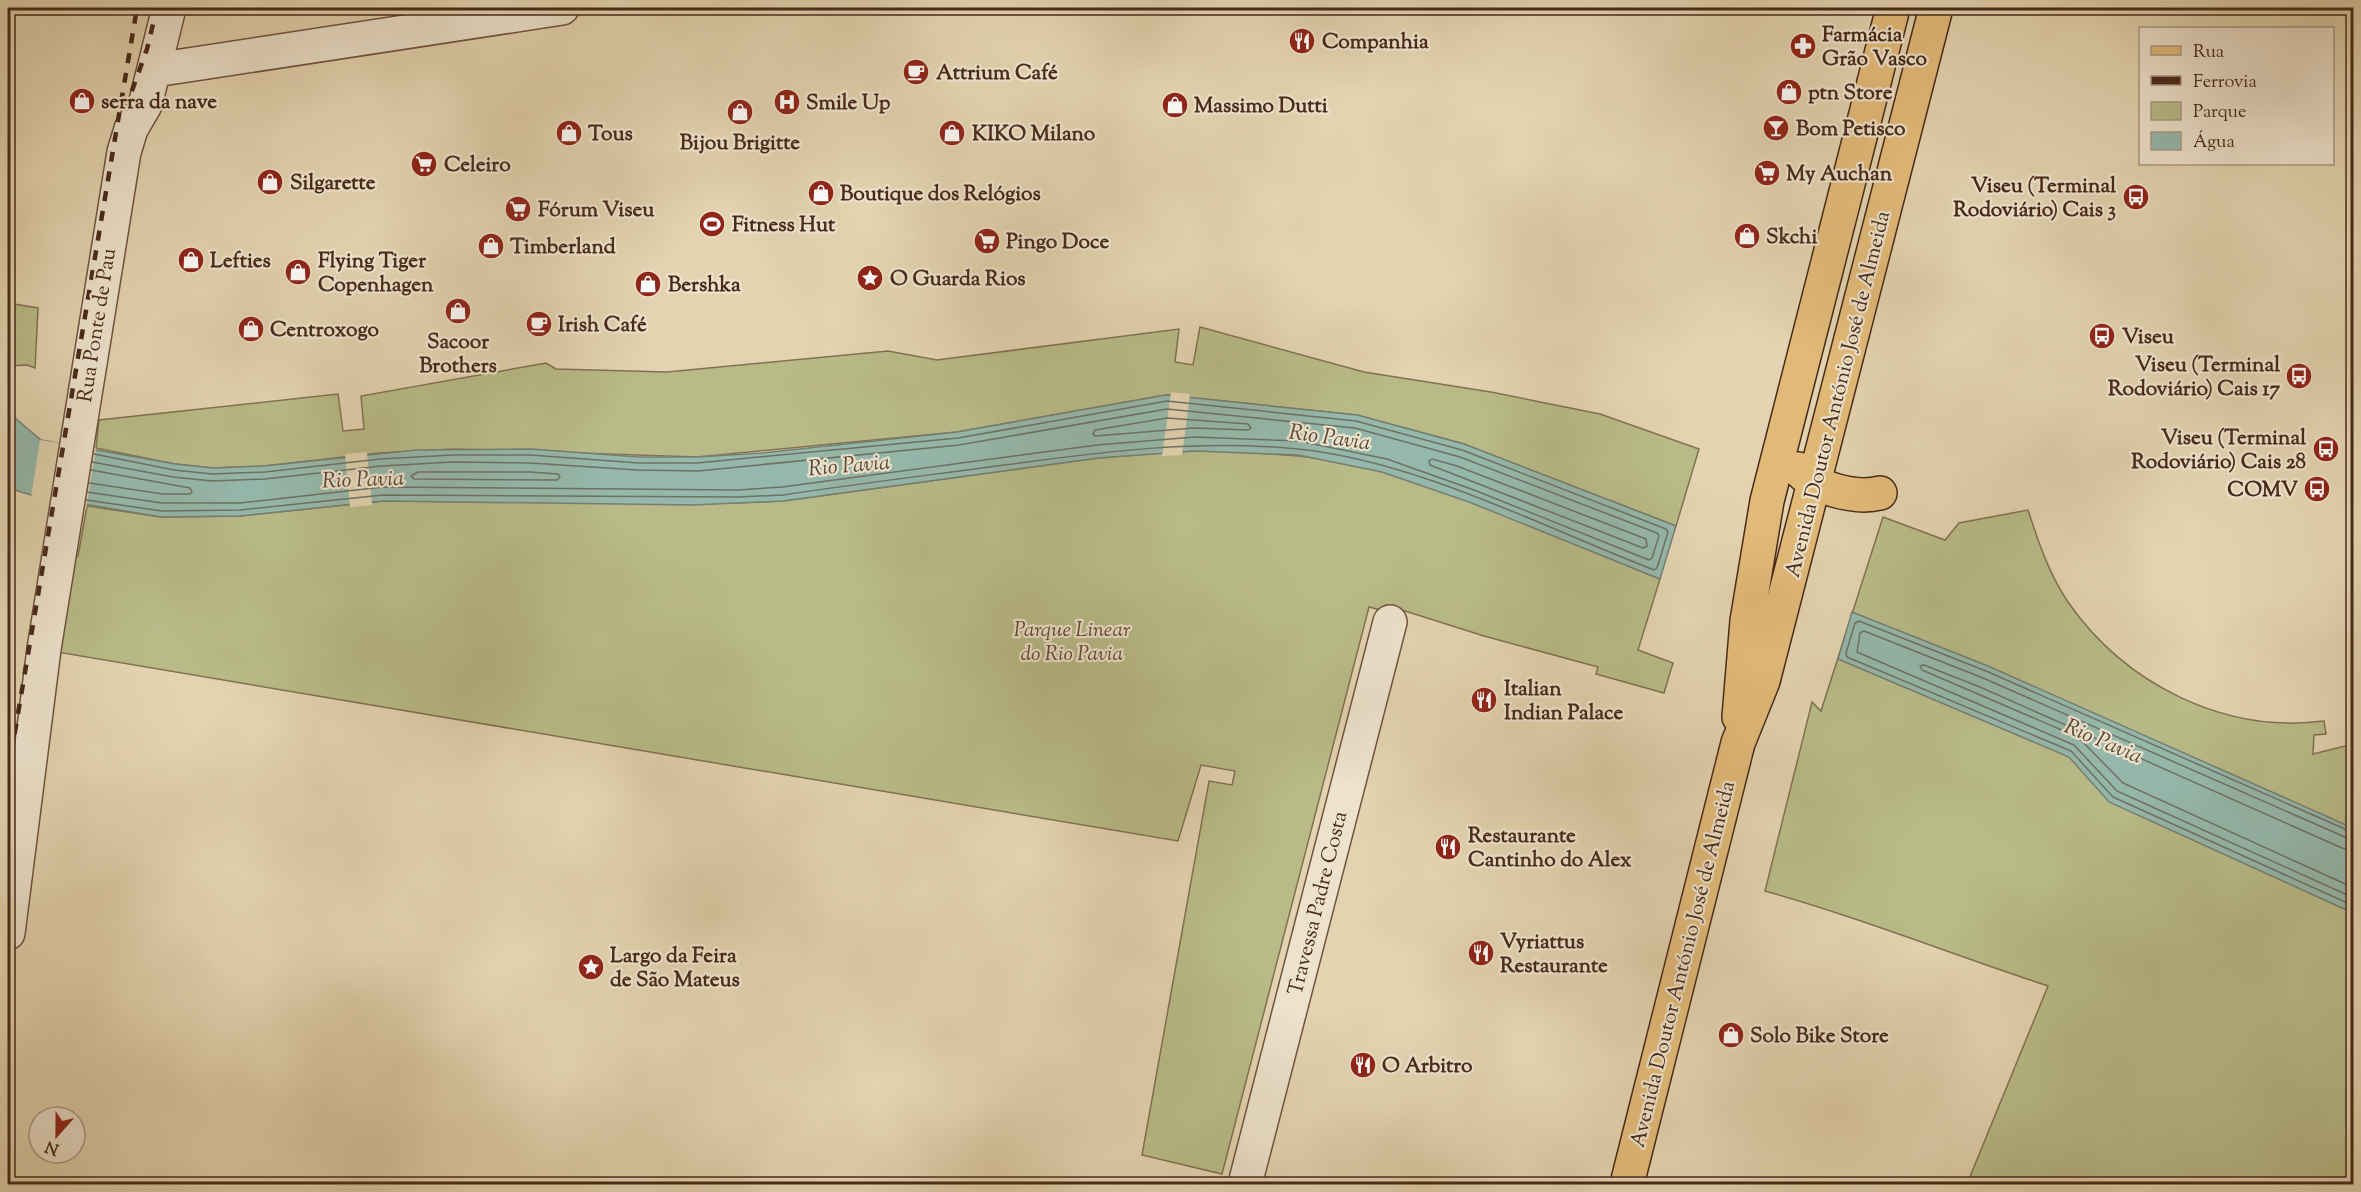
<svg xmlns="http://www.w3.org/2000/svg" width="2361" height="1192" font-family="'Sorts Mill Goudy',serif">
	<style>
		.green { fill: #b8bb88; stroke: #807251; stroke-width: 1.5 }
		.water { fill: #95b8ac; stroke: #767f72; stroke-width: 1.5 }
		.pier { fill: #e3d3b0 }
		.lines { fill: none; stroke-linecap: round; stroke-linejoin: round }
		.shore { stroke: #6e7163; stroke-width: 1.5 }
		.minor-casing { stroke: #6f5440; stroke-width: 36 }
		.primary-casing { stroke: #482a1a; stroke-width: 36 }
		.minor { stroke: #ede2cc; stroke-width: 33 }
		.primary { stroke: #e2ba78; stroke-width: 33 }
		.rail { stroke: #482a1a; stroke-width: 4.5; stroke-dasharray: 10 10; stroke-linecap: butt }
		.labels { text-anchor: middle; stroke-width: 4.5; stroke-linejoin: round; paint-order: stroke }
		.poi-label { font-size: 21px; font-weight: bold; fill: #482a1a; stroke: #ede2cc; text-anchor: start }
		.street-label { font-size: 21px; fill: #482a1a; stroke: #ede2cc }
		.park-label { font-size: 21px; font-style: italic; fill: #5e4730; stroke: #ede2cc }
		.water-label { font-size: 22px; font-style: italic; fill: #574637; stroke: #ede2cc }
	</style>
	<rect width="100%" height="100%" fill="#e3d3b0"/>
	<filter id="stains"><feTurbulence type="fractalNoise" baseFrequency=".00333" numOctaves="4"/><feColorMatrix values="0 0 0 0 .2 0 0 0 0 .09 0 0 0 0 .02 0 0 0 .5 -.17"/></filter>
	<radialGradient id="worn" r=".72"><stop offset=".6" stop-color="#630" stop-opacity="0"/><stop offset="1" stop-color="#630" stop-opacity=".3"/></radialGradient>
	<path class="green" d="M 8,303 L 38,308 L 35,368 L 27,365 L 8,366 Z
		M 1200,327 L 1364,372 L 1491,392 L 1600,414 L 1699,449 L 1676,526 L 1464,444 L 1357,415 L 1166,395 L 957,432 L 697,457 L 453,449 L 379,453 L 264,466 L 213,468 L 175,464 L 96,448 L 99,420 L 338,394 L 343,431 L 364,429 L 361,396 L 546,363 L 556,369 L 667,372 L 888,351 L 937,360 L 1179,329 L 1175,362 L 1193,365 Z
		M 1198,450 C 1260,453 1323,454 1383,472 C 1478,500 1569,542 1660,579 L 1638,650 L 1673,663 L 1664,693 L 1596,674 L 1598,667 L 1484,636 L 1386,605 L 1384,611 L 1369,607 L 1222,1174 L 1142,1155 L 1209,781 L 1232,785 L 1235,771 L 1201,765 L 1178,841 L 57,652 L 72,556 L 78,556 L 87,506 L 161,517 L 240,516 L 383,501 L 738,503 L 783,501 L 1098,458 Z
		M 2028,510 C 2038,541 2049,574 2068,602 C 2125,684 2224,734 2324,721 L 2326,734 L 2314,735 L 2313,754 L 2345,746 L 2353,750 L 2353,1184 L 1967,1184 L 2048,986 C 1954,955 1861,918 1765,891 L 1812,702 L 1821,711 L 1883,517 L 1945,540 L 1959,523 Z"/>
	<path class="water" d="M 1166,395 L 1357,415 L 1464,444 L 1676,526 L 1660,579 L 1469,502 L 1382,472 L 1298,455 L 1195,451 L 1098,458 L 783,501 L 692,505 L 383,501 L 240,516 L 161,517 L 31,495 L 8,488 L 8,412 L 41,440 L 175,464 L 213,468 L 264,466 L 417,450 L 531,449 L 639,457 L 697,457 L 762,453 L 957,432 Z
		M 1852,612 L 1988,666 L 2353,828 L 2353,913 L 2109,802 L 2069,757 L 1838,659 Z"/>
	<path class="pier" d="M 1171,392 L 1190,394 L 1182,455 L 1162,456 Z
		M 40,440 L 96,448 L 86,509 L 31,498 Z
		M 367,452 L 372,505 L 350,507 L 345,454 Z"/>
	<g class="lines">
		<path class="shore" d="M 1167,418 L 1248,424 L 1251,428 L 1248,430 L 1194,428 L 1095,436 L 1093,434 L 1095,430 Z
			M 1432,459 L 1457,466 L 1646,539 L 1647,546 L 1643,548 L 1430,465 L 1429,461 Z
			M 530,472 L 558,474 L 560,477 L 557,480 L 414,479 L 411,476 L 418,472 Z
			M 89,483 L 163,494 L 190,494 L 192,492 L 190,488 L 91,470
			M 87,492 L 162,503 L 240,503 L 383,487 L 738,490 L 782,487 L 1097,445 L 1195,437 L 1299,441 L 1387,459 L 1474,490 L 1649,560 L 1652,558 L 1659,536 L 1657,533 L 1460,457 L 1355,428 L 1167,409 L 959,445 L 698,471 L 638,470 L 530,463 L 453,462 L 381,466 L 265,479 L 212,481 L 173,477 L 92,462
			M 86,500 L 162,511 L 240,510 L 383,495 L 738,497 L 783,495 C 856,484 930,475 1004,465 C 1101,452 1199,439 1298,449 C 1417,461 1543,527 1654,570 L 1657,568 L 1668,532 L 1666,529 L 1462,450 L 1356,421 L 1167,401 L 958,438 L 697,463 L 639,463 L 530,455 L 453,455 L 380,459 L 265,472 L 212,474 L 174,470 L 94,454
			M 2354,833 L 1986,671 L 1859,621 L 1855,623 L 1846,653 L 1847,657 L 2071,751 L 2113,797 L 2354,906
			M 2354,841 L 1983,678 L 1864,631 L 1860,633 L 1857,652 L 2074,745 L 2117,791 L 2354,898
			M 2354,850 L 2342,848 L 1980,687 L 1924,665 L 1920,666 L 1922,670 L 2078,737 L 2123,783 L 2354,888"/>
		<defs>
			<path id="minor" d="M 155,70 L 562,8
				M 8,933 L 44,649 L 124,152 L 131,129 L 145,105 L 169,8
				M 1245,1184 L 1390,622"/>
			<path id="primary" d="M 1798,469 C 1815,489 1856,499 1880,493
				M 1739,717 L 1747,621 L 1767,501 L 1893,8
				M 1627,1184 L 1738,743 L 1763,681 L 1936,8"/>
		</defs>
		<use href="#minor" class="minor-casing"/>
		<use href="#primary" class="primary-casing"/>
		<use href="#minor" class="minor"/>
		<use href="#primary" class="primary"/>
		<path class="rail" d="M 125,110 L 147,49 L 157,8
			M 8,773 L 137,8"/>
	</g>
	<defs>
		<symbol id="restaurant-disc" viewBox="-11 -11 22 22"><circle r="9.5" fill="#8f2418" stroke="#ede2cc"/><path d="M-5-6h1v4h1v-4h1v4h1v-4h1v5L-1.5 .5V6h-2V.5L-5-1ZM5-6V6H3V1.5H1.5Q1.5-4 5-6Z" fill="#fff"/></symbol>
		<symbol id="pharmacy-disc" viewBox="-11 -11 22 22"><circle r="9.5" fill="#8f2418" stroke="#ede2cc"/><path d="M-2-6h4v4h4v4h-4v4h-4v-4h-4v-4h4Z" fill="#fff"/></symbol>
		<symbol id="cafe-disc" viewBox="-11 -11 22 22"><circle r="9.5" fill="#8f2418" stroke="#ede2cc"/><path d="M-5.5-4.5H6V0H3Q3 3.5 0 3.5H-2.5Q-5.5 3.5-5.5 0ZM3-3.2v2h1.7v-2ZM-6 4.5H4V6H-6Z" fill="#fff"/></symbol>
		<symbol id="shop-disc" viewBox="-11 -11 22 22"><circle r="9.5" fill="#8f2418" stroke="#ede2cc"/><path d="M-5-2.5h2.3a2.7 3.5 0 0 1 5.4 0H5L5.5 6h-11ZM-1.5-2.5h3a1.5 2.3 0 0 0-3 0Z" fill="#fff"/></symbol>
		<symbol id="hospital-disc" viewBox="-11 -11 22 22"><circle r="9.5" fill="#8f2418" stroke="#ede2cc"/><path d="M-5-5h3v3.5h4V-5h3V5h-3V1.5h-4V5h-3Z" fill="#fff"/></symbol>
		<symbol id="bar-disc" viewBox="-11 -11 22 22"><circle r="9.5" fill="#8f2418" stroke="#ede2cc"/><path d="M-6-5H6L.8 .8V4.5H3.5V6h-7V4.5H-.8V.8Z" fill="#fff"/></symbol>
		<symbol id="supermarket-disc" viewBox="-11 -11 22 22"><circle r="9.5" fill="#8f2418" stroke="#ede2cc"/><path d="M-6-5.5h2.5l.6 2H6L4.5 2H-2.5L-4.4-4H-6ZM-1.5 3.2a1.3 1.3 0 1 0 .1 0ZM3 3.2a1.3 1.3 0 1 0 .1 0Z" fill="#fff"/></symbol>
		<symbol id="bus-disc" viewBox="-11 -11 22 22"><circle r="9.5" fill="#8f2418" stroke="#ede2cc"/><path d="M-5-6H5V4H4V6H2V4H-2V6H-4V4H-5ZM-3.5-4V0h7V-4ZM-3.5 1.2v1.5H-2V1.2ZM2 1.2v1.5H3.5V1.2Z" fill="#fff"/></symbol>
		<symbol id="stadium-disc" viewBox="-11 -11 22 22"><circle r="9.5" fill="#8f2418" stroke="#ede2cc"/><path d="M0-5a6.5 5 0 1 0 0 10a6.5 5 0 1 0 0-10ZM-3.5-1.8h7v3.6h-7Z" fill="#fff"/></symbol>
		<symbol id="sight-disc" viewBox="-11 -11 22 22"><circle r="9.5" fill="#8f2418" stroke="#ede2cc"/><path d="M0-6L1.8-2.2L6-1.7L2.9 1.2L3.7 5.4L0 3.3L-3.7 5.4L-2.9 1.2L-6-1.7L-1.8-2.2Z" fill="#fff"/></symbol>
	</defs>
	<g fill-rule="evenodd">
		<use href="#restaurant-disc" x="1287" y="26" width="30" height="30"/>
		<use href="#pharmacy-disc" x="1788" y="31" width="30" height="30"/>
		<use href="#cafe-disc" x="901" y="57" width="30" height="30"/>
		<use href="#shop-disc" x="1774" y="77" width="30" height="30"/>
		<use href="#shop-disc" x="67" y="86" width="30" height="30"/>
		<use href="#hospital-disc" x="772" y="87" width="30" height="30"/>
		<use href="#shop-disc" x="1160" y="90" width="30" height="30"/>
		<use href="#shop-disc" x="725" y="97" width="30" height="30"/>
		<use href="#bar-disc" x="1761" y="113" width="30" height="30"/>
		<use href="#shop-disc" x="554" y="118" width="30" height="30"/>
		<use href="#shop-disc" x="937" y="118" width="30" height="30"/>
		<use href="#supermarket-disc" x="409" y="149" width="30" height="30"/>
		<use href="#supermarket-disc" x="1752" y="158" width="30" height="30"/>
		<use href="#shop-disc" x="255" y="167" width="30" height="30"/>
		<use href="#shop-disc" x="806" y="178" width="30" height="30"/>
		<use href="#bus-disc" x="2121" y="182" width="30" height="30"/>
		<use href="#supermarket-disc" x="503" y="194" width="30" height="30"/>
		<use href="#stadium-disc" x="697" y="209" width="30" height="30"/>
		<use href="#shop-disc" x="1732" y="221" width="30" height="30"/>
		<use href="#supermarket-disc" x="972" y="226" width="30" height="30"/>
		<use href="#shop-disc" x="476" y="231" width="30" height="30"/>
		<use href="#shop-disc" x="176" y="245" width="30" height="30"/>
		<use href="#shop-disc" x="283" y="257" width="30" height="30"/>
		<use href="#sight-disc" x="855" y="263" width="30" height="30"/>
		<use href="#shop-disc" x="633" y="269" width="30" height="30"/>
		<use href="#shop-disc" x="443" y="296" width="30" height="30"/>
		<use href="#cafe-disc" x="524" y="309" width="30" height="30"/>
		<use href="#shop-disc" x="236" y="314" width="30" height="30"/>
		<use href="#bus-disc" x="2087" y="321" width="30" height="30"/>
		<use href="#bus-disc" x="2284" y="361" width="30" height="30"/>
		<use href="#bus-disc" x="2311" y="434" width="30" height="30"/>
		<use href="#bus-disc" x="2302" y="474" width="30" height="30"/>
		<use href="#restaurant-disc" x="1469" y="685" width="30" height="30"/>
		<use href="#restaurant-disc" x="1433" y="832" width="30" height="30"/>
		<use href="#restaurant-disc" x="1466" y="938" width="30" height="30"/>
		<use href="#sight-disc" x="576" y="952" width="30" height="30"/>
		<use href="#shop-disc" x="1716" y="1020" width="30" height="30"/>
		<use href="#restaurant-disc" x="1348" y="1050" width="30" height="30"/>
	</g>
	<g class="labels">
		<g class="poi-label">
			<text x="1822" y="41">Farmácia<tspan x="1822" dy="24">Grão Vasco</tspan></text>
			<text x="1322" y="48">Companhia</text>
			<text x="936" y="79">Attrium Café</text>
			<text x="1808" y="99">ptn Store</text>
			<text x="101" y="108">serra da nave</text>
			<text x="806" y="109">Smile Up</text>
			<text x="1194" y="112">Massimo Dutti</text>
			<text x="1796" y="135">Bom Petisco</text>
			<text x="588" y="140">Tous</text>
			<text x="972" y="140">KIKO Milano</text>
			<text x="740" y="149" text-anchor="middle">Bijou Brigitte</text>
			<text x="444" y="171">Celeiro</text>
			<text x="1786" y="180">My Auchan</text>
			<text x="290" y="189">Silgarette</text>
			<text x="2116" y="192" text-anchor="end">Viseu (Terminal<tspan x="2116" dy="24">Rodoviário) Cais 3</tspan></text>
			<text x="840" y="200">Boutique dos Relógios</text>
			<text x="538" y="216">Fórum Viseu</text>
			<text x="732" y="231">Fitness Hut</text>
			<text x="1766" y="243">Skchi</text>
			<text x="1006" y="248">Pingo Doce</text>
			<text x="510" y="253">Timberland</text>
			<text x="210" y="267">Lefties</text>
			<text x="318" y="267">Flying Tiger<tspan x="318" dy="24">Copenhagen</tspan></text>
			<text x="890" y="285">O Guarda Rios</text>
			<text x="668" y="291">Bershka</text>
			<text x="558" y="331">Irish Café</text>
			<text x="270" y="336">Centroxogo</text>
			<text x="2122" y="343">Viseu</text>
			<text x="458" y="348" text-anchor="middle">Sacoor<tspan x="458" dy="24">Brothers</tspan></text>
			<text x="2280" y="371" text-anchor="end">Viseu (Terminal<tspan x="2280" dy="24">Rodoviário) Cais 17</tspan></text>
			<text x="2306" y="444" text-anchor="end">Viseu (Terminal<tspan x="2306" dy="24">Rodoviário) Cais 28</tspan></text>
			<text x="2298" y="496" text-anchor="end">COMV</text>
			<text x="1504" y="695">Italian<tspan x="1504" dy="24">Indian Palace</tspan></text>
			<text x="1468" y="842">Restaurante<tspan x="1468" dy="24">Cantinho do Alex</tspan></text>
			<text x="1500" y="948">Vyriattus<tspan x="1500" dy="24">Restaurante</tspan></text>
			<text x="610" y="962">Largo da Feira<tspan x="610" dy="24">de São Mateus</tspan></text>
			<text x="1750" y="1042">Solo Bike Store</text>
			<text x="1382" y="1072">O Arbitro</text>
		</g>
		<g class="street-label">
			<text transform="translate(96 325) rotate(-81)" y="7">Rua Ponte de Pau</text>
			<text transform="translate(1837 394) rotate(-76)" y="7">Avenida Doutor António José de Almeida</text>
			<text transform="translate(1317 903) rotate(-76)" y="7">Travessa Padre Costa</text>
			<text transform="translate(1682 964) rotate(-76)" y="7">Avenida Doutor António José de Almeida</text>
		</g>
		<g class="park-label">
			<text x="1072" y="636">Parque Linear<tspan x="1072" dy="24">do Rio Pavia</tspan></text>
		</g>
		<g class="water-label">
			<text transform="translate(1330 436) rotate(8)" y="8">Rio Pavia</text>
			<text transform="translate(849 464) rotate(-5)" y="8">Rio Pavia</text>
			<text transform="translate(363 478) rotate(-2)" y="8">Rio Pavia</text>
			<text transform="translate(2104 740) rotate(23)" y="8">Rio Pavia</text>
		</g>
	</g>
	<rect width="2361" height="1192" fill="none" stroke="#e3d3b0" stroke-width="30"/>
	<rect x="9" y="9" width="2343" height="1174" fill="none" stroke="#482a1a" stroke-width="3"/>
	<rect x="15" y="15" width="2331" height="1162" fill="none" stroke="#482a1a" stroke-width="1.5"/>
	<rect x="2139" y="27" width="195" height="138" fill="#ede2cc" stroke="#ab9885" stroke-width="1.5"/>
	<rect x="2151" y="46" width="30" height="9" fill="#e2ba78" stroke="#ab9885" stroke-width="1.5"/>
	<text x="2193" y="57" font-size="18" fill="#482a1a">Rua</text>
	<rect x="2151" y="76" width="30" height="9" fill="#482a1a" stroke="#ab9885" stroke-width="1.5"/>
	<text x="2193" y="87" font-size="18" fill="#482a1a">Ferrovia</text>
	<rect x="2151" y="102" width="30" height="18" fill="#b8bb88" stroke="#ab9885" stroke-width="1.5"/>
	<text x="2193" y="117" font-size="18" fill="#482a1a">Parque</text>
	<rect x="2151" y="132" width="30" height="18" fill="#95b8ac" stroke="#ab9885" stroke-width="1.5"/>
	<text x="2193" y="147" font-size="18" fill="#482a1a">Água</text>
	<g transform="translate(57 1135) rotate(201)"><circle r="28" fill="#ede2cc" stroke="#ab9885" stroke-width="1.5"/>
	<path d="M0-4.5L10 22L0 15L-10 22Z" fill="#8f2418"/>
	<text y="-9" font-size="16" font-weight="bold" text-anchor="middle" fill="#482a1a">N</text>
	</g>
	<rect width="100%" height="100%" filter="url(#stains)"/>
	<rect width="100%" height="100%" fill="url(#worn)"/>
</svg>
